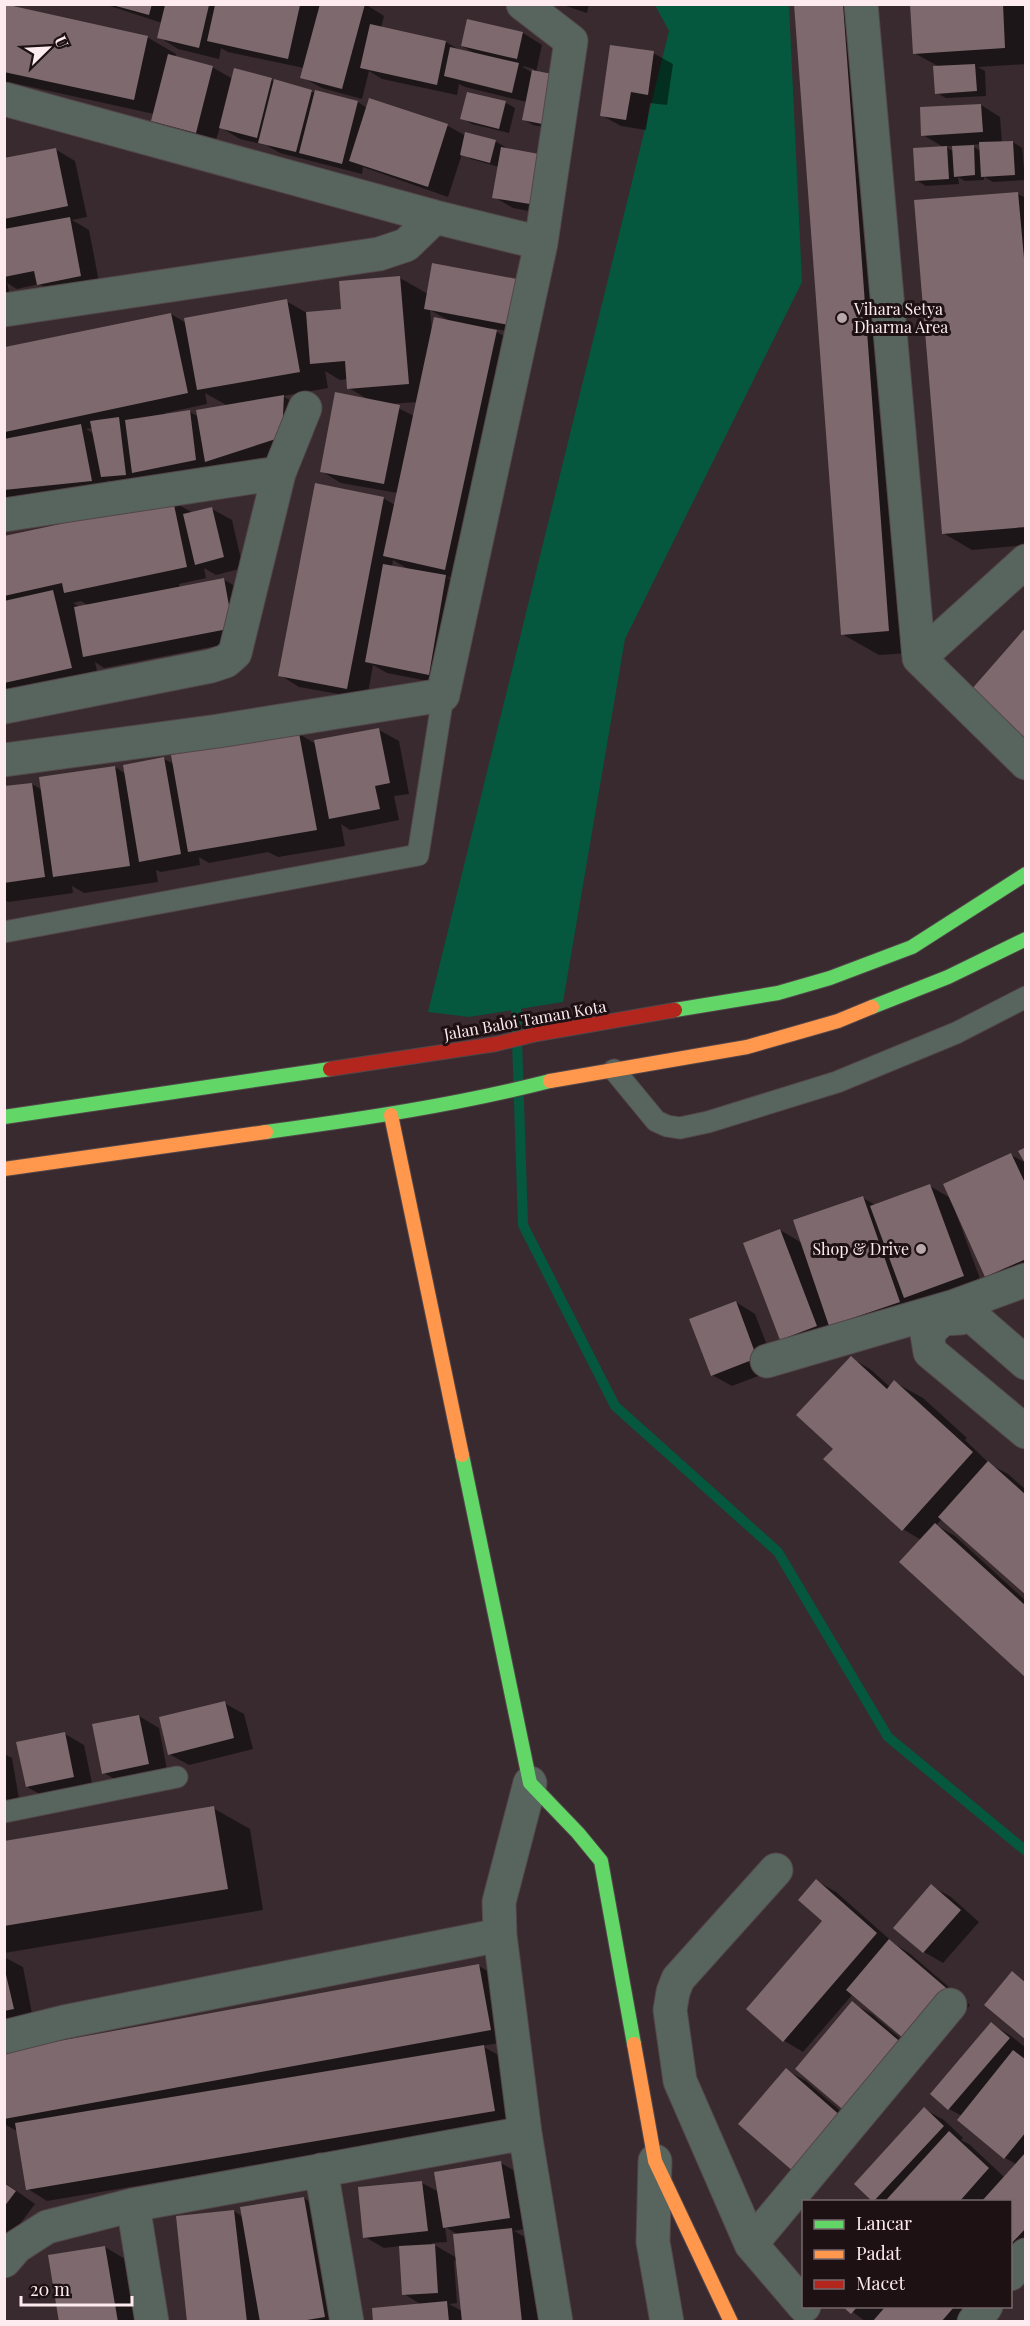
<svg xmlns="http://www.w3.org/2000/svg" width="1030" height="2326" font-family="'Playfair Display',serif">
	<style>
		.water { fill: #05583d }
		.shadow { fill: #0007; fill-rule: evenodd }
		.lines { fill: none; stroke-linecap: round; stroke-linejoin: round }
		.stream { stroke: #05583d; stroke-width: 10 }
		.building { fill: #7d696e }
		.lane-casing { stroke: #53464a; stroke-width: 23 }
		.street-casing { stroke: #53464a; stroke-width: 35 }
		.fast-casing { stroke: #53464a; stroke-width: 16 }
		.slow-casing { stroke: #53464a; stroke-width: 16 }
		.jam-casing { stroke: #53464a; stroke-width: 16 }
		.lane { stroke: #57655e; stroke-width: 21 }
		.street { stroke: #57655e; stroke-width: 33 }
		.fast { stroke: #63d668; stroke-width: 14 }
		.slow { stroke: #ff974d; stroke-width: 14 }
		.jam { stroke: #b3261e; stroke-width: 14 }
		.poi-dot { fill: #b8a7ab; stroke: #1d1114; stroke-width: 2 }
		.labels { text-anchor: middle; stroke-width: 6; stroke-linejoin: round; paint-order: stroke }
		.poi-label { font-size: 16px; fill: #fdebef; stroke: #1d1114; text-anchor: start }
		.street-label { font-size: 16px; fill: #fdebef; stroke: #1d1114 }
	</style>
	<rect width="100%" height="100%" fill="#382a2e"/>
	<path class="water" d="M 655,5 L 789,5 L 802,282 L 625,639 L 563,1002 L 469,1017 L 428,1012 L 669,31 Z"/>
	<path class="shadow" d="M 104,4 L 365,4 L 384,16 L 381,28 L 446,42 L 463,52 L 476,54 L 462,46 L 468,21 L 523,33 L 542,45 L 536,72 L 552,129 L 533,125 L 523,119 L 527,102 L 465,87 L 459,84 L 457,95 L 382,79 L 369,71 L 362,99 L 322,88 L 302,77 L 304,68 L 228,52 L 221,48 L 219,59 L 178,49 L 159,37 L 162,23 ZM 523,66 L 534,69 L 533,73 L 523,67 Z
		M 560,4 L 589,4 L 587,13 Z
		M 795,4 L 877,4 L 925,652 L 879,655 L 842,634 Z
		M 912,4 L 1026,4 L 1026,64 L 978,67 L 985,71 L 986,96 L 946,98 L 937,93 L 940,67 L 914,53 Z
		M 4,5 L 147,37 L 176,54 L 175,58 L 212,67 L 233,79 L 235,70 L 316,93 L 316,91 L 358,102 L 367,108 L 370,100 L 448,126 L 466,136 L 495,141 L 505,147 L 504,149 L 550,215 L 513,208 L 494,197 L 499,167 L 471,159 L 462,154 L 448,197 L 363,167 L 362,174 L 280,153 L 266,145 L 240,139 L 220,127 L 215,143 L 172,132 L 153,121 L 154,114 L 4,81 Z
		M 653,53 L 673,64 L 667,105 L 650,103 L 646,130 L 621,126 L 601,115 Z
		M 468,93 L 506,103 L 515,108 L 509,133 L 472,124 L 462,118 Z
		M 981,105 L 1000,117 L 1002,143 L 1013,142 L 1022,148 L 1025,180 L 993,182 L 984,177 L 984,180 L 965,181 L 958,177 L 959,184 L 926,186 L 916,180 L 945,148 L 923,135 ZM 981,144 L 981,151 L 970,145 ZM 945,146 L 954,146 L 954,152 Z
		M 55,149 L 75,161 L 87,217 L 72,220 L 89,230 L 100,287 L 58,295 L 39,284 L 17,289 L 7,283 L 11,299 L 4,301 L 4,159 Z
		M 1018,194 L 1026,198 L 1026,545 L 972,550 L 943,533 Z
		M 433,265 L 529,335 L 490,328 L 516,343 L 464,580 L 446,577 L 466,588 L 448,685 L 387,673 L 373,665 L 367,699 L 299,687 L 280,675 L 383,498 L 395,505 L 398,493 L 341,483 L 321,471 L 369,400 L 349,388 L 348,379 L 340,380 L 325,371 L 328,388 L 283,396 L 303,408 L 301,448 L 226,472 L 214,465 L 215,471 L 122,487 L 108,480 L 111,491 L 4,506 L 4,348 L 171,314 L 186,323 L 286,301 L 307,313 L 342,310 L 400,278 L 428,294 ZM 430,310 L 448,320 L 432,332 ZM 205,393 L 228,406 L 199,417 L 190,412 L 166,415 L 165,413 L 207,404 ZM 417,402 L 414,416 L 390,404 ZM 93,428 L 94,434 L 86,429 ZM 393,560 L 410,570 L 392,567 Z
		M 172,501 L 193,513 L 212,509 L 232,520 L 243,568 L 216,575 L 204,568 L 206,578 L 179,584 L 180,588 L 223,579 L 243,591 L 252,639 L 104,668 L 95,662 L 100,684 L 4,700 L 4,537 ZM 81,601 L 88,605 L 80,607 L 73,603 Z
		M 379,730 L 399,741 L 409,794 L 394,796 L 399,820 L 350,830 L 341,824 L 345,846 L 278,857 L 268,852 L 209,863 L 199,857 L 200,865 L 161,872 L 156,870 L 158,882 L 84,893 L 72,886 L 73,893 L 8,902 L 4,899 L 4,788 L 32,784 L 42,790 L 115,767 L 126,774 L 164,759 L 174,764 L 299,734 L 316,744 Z
		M 1011,1155 L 1026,1163 L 1026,1288 L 1015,1292 L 987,1276 L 958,1212 L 956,1213 L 983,1287 L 800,1351 L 781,1339 L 780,1230 L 802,1243 L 863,1198 L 877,1206 L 930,1186 L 952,1199 Z
		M 736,1302 L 755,1314 L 776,1369 L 732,1386 L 712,1375 Z
		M 851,1358 L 870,1369 L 890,1387 L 894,1382 L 923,1398 L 967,1438 L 965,1440 L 991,1465 L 1008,1474 L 1026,1490 L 1026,1594 L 942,1519 L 936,1525 L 955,1536 L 1026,1601 L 1026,1676 L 921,1540 L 903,1529 L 835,1448 Z
		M 224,1703 L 244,1714 L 253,1749 L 189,1765 L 169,1754 Z
		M 139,1716 L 159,1728 L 168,1775 L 123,1784 L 104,1773 Z
		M 65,1734 L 84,1745 L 93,1788 L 47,1798 L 27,1787 Z
		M 4,1754 L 12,1758 L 20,1805 L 4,1808 Z
		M 213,1808 L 250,1829 L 263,1910 L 4,1953 L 4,1843 Z
		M 817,1881 L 836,1892 L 896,1945 L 909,1953 L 970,2005 L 930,2053 L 853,1994 L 803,2052 L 783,2040 L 824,1921 Z
		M 931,1886 L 951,1897 L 979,1922 L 943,1963 L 924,1952 Z
		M 4,1957 L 23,1967 L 33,2019 L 4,2025 Z
		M 479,1966 L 498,1977 L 510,2041 L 482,2046 L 504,2058 L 514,2122 L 47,2201 L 28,2189 L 17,2131 L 4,2124 L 4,2052 Z
		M 852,2003 L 872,2014 L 922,2057 L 867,2123 Z
		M 992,2024 L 1011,2036 L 1026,2048 L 1026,2054 L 1023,2057 L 1026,2059 L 1026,2260 L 1010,2277 L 1010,2202 L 876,2202 L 856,2184 L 924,2109 L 944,2120 L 963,2138 L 961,2140 L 969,2144 L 1004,2177 L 1016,2164 L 1005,2158 L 962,2116 L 949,2109 Z
		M 786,2070 L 806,2081 L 861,2129 L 815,2182 Z
		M 501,2163 L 520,2174 L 529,2228 L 514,2231 L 532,2241 L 540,2322 L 375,2322 L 422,2305 L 404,2294 L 401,2246 L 384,2248 L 365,2237 L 422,2183 L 439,2192 ZM 445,2227 L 459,2235 L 457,2258 L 431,2243 L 447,2242 ZM 454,2261 L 457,2261 L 462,2311 L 449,2304 L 457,2303 Z
		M 4,2182 L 35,2204 L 4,2245 Z
		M 304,2198 L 324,2210 L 343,2322 L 189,2322 L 234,2211 L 243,2217 Z
		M 105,2247 L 125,2259 L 136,2322 L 61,2322 Z
		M 845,2306 L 984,2306 L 971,2322 L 866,2322 Z"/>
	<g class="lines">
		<path class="stream" d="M 516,1009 L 523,1225 L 615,1406 L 778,1552 L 888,1737 L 1026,1851"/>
	</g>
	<path class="building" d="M 4,4 L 148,36 L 134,100 L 4,72 Z
		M 116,4 L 152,4 L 149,15 L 116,6 Z
		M 320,4 L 365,4 L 342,89 L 300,78 Z
		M 794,4 L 843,4 L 889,631 L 841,635 Z
		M 910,4 L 1003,4 L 1005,48 L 913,54 Z
		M 165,5 L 209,5 L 199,48 L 157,38 Z
		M 215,5 L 300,5 L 288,59 L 207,41 Z
		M 467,19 L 523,32 L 517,59 L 461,46 Z
		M 370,24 L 446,41 L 437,85 L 360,68 Z
		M 610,45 L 654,51 L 648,95 L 631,92 L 626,120 L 600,116 Z
		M 450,47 L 519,63 L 512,93 L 444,76 Z
		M 168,54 L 213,66 L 196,133 L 151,121 Z
		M 975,64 L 977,91 L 935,94 L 933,66 Z
		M 234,68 L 272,78 L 257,138 L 219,128 Z
		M 532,70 L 552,74 L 542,124 L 522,120 Z
		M 274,79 L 312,90 L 296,152 L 258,143 Z
		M 315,90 L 358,101 L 342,164 L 299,153 Z
		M 467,92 L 506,101 L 499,129 L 460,119 Z
		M 369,98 L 448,124 L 428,187 L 349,161 Z
		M 981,104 L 983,132 L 921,136 L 920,107 Z
		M 465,132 L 496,140 L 490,163 L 460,155 Z
		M 1013,141 L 1015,175 L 981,177 L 979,142 Z
		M 974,145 L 975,175 L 954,177 L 952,146 Z
		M 947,146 L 949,179 L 915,181 L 913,148 Z
		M 501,147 L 539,154 L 530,204 L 492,198 Z
		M 56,148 L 68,206 L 4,219 L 4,158 Z
		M 1018,192 L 1026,280 L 1026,527 L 942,534 L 914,200 Z
		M 70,217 L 81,276 L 37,285 L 34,271 L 4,277 L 4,229 Z
		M 432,263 L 517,279 L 509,325 L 424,309 Z
		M 400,276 L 409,384 L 347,389 L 345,361 L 310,364 L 306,312 L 341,309 L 339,281 Z
		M 287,299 L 300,372 L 197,390 L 184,318 Z
		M 171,313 L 188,393 L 5,432 L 5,347 Z
		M 434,317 L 497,330 L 445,570 L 383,556 Z
		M 335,392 L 400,405 L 384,484 L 320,472 Z
		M 284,395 L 282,437 L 205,462 L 196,410 Z
		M 190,410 L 196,460 L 132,473 L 125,420 Z
		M 119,417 L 126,475 L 101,477 L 90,421 Z
		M 81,424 L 92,481 L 4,490 L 4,439 Z
		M 315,483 L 384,497 L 347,689 L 278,676 Z
		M 173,500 L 187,567 L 64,593 L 62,583 L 4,596 L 4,536 Z
		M 212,507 L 224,557 L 195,565 L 183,514 Z
		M 383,564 L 446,575 L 429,675 L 365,662 Z
		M 224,578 L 233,628 L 83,657 L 74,607 Z
		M 53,590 L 72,668 L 4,683 L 4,601 Z
		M 1026,627 L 1026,739 L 971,690 Z
		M 379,728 L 390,783 L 375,786 L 380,809 L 329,819 L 314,740 Z
		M 299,733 L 317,830 L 188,852 L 171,755 Z
		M 164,757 L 181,854 L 139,862 L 123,765 Z
		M 115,766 L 130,866 L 53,877 L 39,777 Z
		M 32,783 L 45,877 L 4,883 L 4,786 Z
		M 1026,1147 L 1026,1165 L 1018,1151 Z
		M 1011,1153 L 1026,1185 L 1026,1259 L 985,1277 L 943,1184 Z
		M 930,1184 L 964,1276 L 904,1298 L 870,1206 Z
		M 863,1196 L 900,1302 L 829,1326 L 793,1220 Z
		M 780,1229 L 817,1326 L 780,1340 L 743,1243 Z
		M 736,1301 L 757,1358 L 711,1376 L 689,1319 Z
		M 851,1356 L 887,1389 L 894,1380 L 973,1452 L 902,1531 L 823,1459 L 833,1449 L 796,1415 Z
		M 988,1461 L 1026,1495 L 1026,1595 L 938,1517 Z
		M 935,1523 L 1026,1606 L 1026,1678 L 899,1562 Z
		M 225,1701 L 234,1738 L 168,1755 L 159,1717 Z
		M 139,1715 L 149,1764 L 102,1774 L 92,1724 Z
		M 65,1732 L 74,1777 L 26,1787 L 16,1742 Z
		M 214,1806 L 228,1889 L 4,1926 L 4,1841 Z
		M 816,1879 L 877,1933 L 783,2042 L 746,2009 L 822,1921 L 798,1900 Z
		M 931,1884 L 961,1910 L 923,1953 L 893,1928 Z
		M 889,1939 L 952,1993 L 909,2043 L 846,1990 Z
		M 479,1964 L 491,2030 L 4,2119 L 4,2051 Z
		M 4,1966 L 14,2009 L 4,2011 Z
		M 1012,1971 L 1026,1983 L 1026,2040 L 984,2005 Z
		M 852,2001 L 904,2045 L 847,2113 L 795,2069 Z
		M 991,2022 L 1010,2038 L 948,2110 L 930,2094 Z
		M 484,2045 L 495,2111 L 26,2190 L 15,2123 Z
		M 1013,2050 L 1026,2060 L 1026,2132 L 1004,2159 L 957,2120 Z
		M 786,2068 L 842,2117 L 794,2172 L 738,2124 Z
		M 924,2107 L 944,2126 L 873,2202 L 854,2184 Z
		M 949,2131 L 989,2168 L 959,2202 L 889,2202 L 887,2199 Z
		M 1026,2152 L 1026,2228 L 1010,2245 L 1010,2202 L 981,2202 Z
		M 501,2161 L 510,2218 L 443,2228 L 434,2172 Z
		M 422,2181 L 428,2231 L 363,2238 L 358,2187 Z
		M 4,2183 L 16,2191 L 4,2207 Z
		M 304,2197 L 325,2317 L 295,2322 L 260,2322 L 240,2207 Z
		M 234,2210 L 247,2322 L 187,2322 L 176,2216 Z
		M 512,2228 L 522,2322 L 462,2322 L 453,2234 Z
		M 435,2244 L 438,2293 L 402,2295 L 399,2246 Z
		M 105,2246 L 118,2322 L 59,2322 L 48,2255 Z
		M 447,2301 L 449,2322 L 373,2322 L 372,2308 Z
		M 842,2306 L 858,2306 L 851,2314 Z
		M 886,2306 L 955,2306 L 941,2322 L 872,2322 Z"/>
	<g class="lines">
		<defs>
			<path id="lane" d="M 4,932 L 418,855 L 444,690
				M 614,1070 L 656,1121 L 667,1126 L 680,1128 L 708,1122 L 837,1082 L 956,1033 L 1026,997
				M 4,1812 L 177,1777"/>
			<path id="street" d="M 861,4 L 919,658 L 1026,763
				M 4,99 L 435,217 L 541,243
				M 4,310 L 379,254 L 406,245 L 435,217
				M 4,515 L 279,473
				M 919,658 L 1026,561
				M 444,690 L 541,243 L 571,41 L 523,4
				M 4,707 L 211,666 L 226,661 L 235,653 L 279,473 L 305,408
				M 4,760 L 218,731 L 443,695
				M 973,1317 L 1026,1363
				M 961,1318 L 942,1319 L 927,1334 L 930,1352 L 1026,1432
				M 767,1361 L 955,1306 L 1026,1280
				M 530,1783 L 499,1902 L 500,1935 L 525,2133 L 556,2322
				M 776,1870 L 678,1979 L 673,1992 L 670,2010 L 680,2081 L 751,2244 L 804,2306
				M 4,2037 L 64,2022 L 500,1935
				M 655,2161 L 653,2242 L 667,2322
				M 321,2170 L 347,2322
				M 133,2205 L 152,2322
				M 751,2244 L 950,2005
				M 4,2261 L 16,2247 L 47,2227 L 133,2205 L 525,2133
				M 1010,2274 L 1026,2255
				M 974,2322 L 986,2306"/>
			<path id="fast" d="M 872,1007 L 948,977 L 1026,939
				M 675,1010 L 778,993 L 830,978 L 912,947 L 1026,874
				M 4,1117 L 330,1069
				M 266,1132 C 361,1119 456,1105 550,1081
				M 462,1455 L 530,1783 L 578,1833 L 601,1861 L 634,2044"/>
			<path id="slow" d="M 550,1081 L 747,1047 L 838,1021 L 872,1007
				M 391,1115 L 462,1455
				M 4,1169 L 266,1132
				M 634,2044 L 655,2161 L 731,2322"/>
			<path id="jam" d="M 330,1069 L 496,1044 L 537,1034 L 675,1010"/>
		</defs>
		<use href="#lane" class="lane-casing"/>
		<use href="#street" class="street-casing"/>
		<use href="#fast" class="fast-casing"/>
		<use href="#slow" class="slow-casing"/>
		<use href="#jam" class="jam-casing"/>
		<use href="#lane" class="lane"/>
		<use href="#street" class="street"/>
		<use href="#fast" class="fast"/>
		<use href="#slow" class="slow"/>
		<use href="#jam" class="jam"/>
	</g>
	<g class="poi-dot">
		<circle cx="842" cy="318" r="6"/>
		<circle cx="921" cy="1249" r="6"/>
	</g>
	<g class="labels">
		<g class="poi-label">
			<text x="854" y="315">Vihara Setya<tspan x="854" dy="18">Dharma Area</tspan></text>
			<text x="909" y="1255" text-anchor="end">Shop &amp; Drive</text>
		</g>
		<g class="street-label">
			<text transform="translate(525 1020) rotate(-10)" y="6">Jalan Baloi Taman Kota</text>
		</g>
	</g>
	<rect width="1030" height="2326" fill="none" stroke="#fdebef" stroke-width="12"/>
	<rect x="802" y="2200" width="210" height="108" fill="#1d1114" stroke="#77686c" stroke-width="1.5"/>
	<rect x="814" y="2220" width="30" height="9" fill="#63d668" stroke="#77686c" stroke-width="1.5"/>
	<text x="856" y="2230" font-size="18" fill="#fdebef">Lancar</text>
	<rect x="814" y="2250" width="30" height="9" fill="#ff974d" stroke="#77686c" stroke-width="1.5"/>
	<text x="856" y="2260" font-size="18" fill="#fdebef">Padat</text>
	<rect x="814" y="2280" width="30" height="9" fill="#b3261e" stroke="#77686c" stroke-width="1.5"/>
	<text x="856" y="2290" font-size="18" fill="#fdebef">Macet</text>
	<g transform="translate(48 48) rotate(66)" stroke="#1d1114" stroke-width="4.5" paint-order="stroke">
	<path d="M0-4.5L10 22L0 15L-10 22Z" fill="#fdebef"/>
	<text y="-9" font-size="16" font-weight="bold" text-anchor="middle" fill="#fdebef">U</text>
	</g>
	<path d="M21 2296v9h111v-9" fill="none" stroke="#fdebef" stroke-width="3"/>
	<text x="30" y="2296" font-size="18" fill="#fdebef" stroke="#1d1114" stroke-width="4.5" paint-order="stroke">20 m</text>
</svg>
